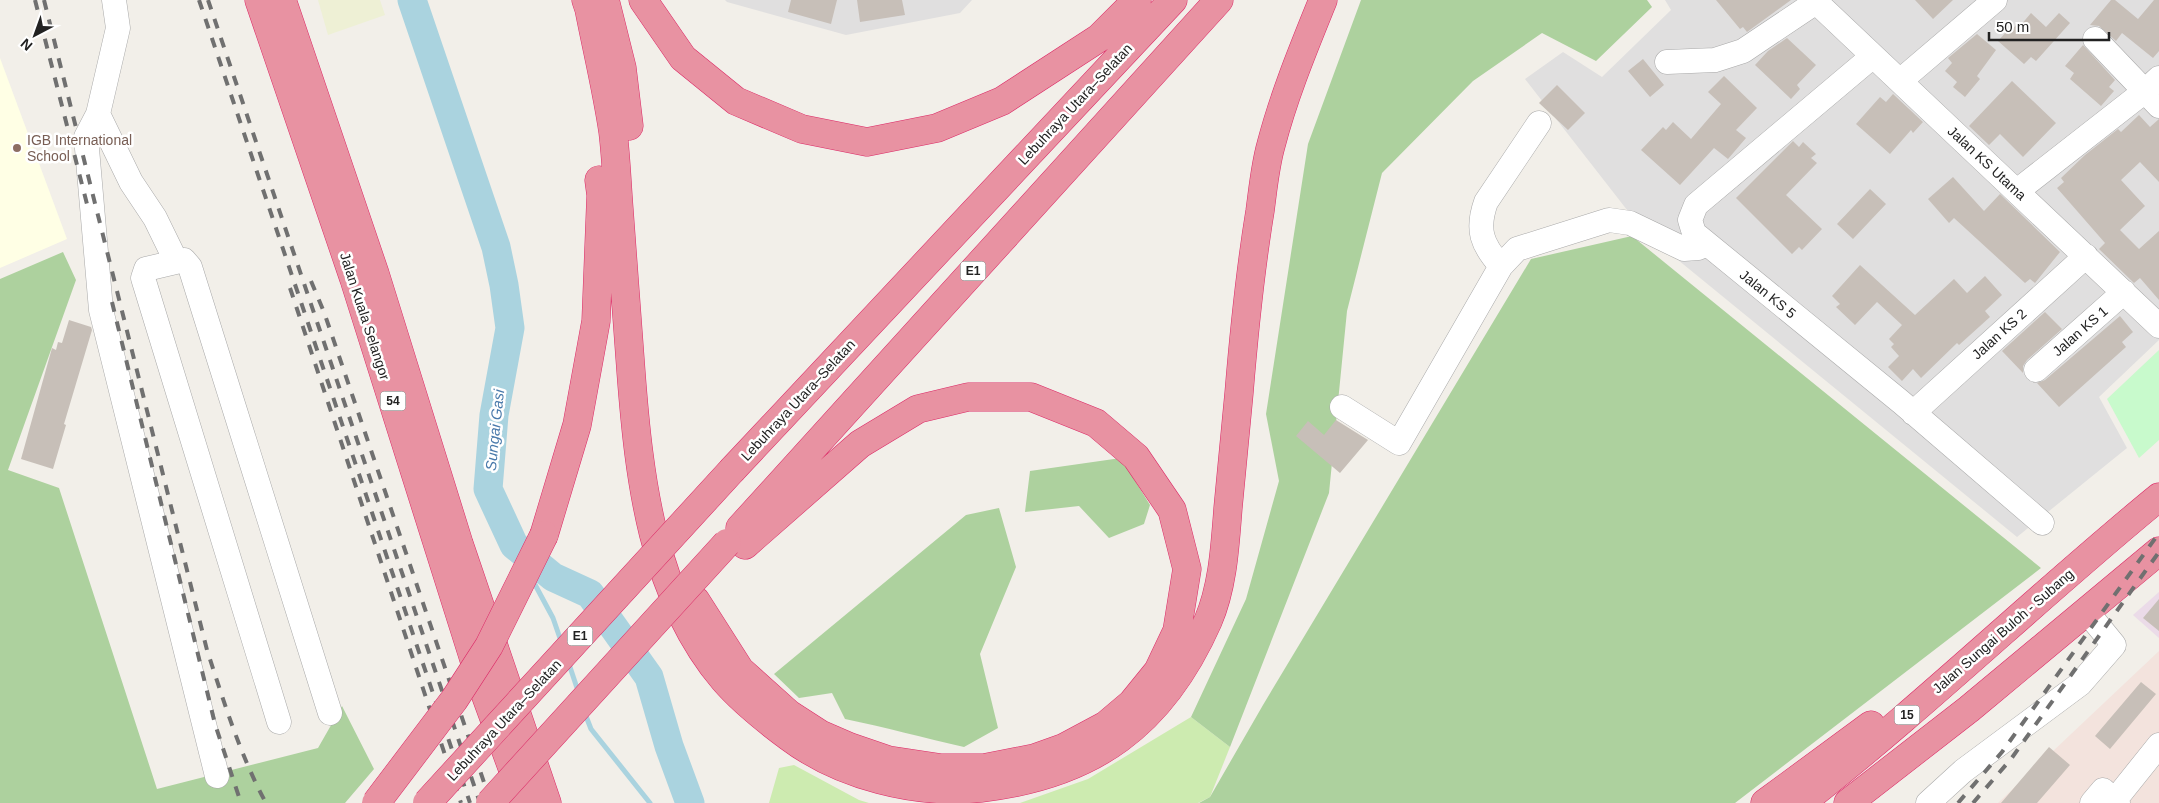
<svg xmlns="http://www.w3.org/2000/svg" width="2159" height="803" font-family="Helvetica,sans-serif">
	<style>
		.residential { fill: #e0dfdf }
		.industrial { fill: #ebdbe8 }
		.education { fill: #ffffe5 }
		.military { fill: #f3e3dd }
		.farmland { fill: #eef0d5 }
		.grass { fill: #cdebb0 }
		.forest { fill: #add19e }
		.park { fill: #c8facc }
		.lines { fill: none; stroke-linecap: round; stroke-linejoin: round }
		.stream { stroke: #aad3df; stroke-width: 5 }
		.river { stroke: #aad3df; stroke-width: 29 }
		.building { fill: #c7bfb8 }
		.minor-casing { stroke: #a9a9a9; stroke-width: 25 }
		.highway-casing { stroke: #dc2a67; stroke-width: 29 }
		.minor { stroke: #fff; stroke-width: 24 }
		.highway { stroke: #e892a2; stroke-width: 28 }
		.rail { stroke: #707070; stroke-width: 4; stroke-dasharray: 10 10; stroke-linecap: butt }
		.highway-bridge-casing { stroke: #dc2a67; stroke-width: 29; stroke-linecap: butt }
		.highway-bridge { stroke: #e892a2; stroke-width: 28 }
		.education-dot { fill: #8d6e63; stroke: #fff; stroke-width: 2 }
		.labels { text-anchor: middle; stroke-width: 5; stroke-linejoin: round; paint-order: stroke }
		.shield { fill: #fff; stroke: #646464; stroke-width: 1 }
		.shield-label { font-size: 12px; font-weight: bold; fill: #222 }
		.street-label { font-size: 14px; fill: #222; stroke: #fff }
		.education-label { font-size: 14px; fill: #785e54; stroke: #fff; text-anchor: start }
		.water-label { font-size: 15px; font-style: italic; fill: #4a7aab; stroke: #fff }
	</style>
	<rect width="100%" height="100%" fill="#f2efe9"/>
	<path class="residential" d="M 725,0 L 972,0 L 960,13 L 846,35 L 727,2 Z
		M 1665,0 L 2159,0 L 2159,340 L 2099,397 L 2127,448 L 2017,537 L 1645,233 L 1525,79 L 1563,52 L 1602,77 L 1671,10 Z"/>
	<path class="industrial" d="M 2159,592 L 2159,638 L 2133,615 Z"/>
	<path class="education" d="M 0,58 L 67,239 L 0,268 Z"/>
	<path class="military" d="M 2159,651 L 2159,803 L 1998,803 Z"/>
	<path class="farmland" d="M 318,0 L 380,0 L 385,15 L 328,35 Z"/>
	<path class="grass" d="M 1191,717 L 1230,747 L 1210,797 L 1198,803 L 1020,803 L 1088,779 Z
		M 794,765 L 859,800 L 869,803 L 769,803 L 779,768 Z"/>
	<path class="forest" d="M 1361,0 L 1647,0 L 1652,7 L 1596,61 L 1542,33 L 1473,81 L 1382,173 L 1347,311 L 1329,493 L 1230,747 L 1191,717 L 1246,599 L 1279,481 L 1266,414 L 1308,144 Z
		M 1632,236 L 2041,568 L 1735,803 L 1199,803 L 1210,797 L 1263,705 L 1531,259 Z
		M 63,252 L 76,280 L 8,470 L 59,488 L 157,789 L 318,748 L 342,706 L 374,769 L 345,803 L 0,803 L 0,279 Z
		M 1121,458 L 1150,505 L 1144,524 L 1109,538 L 1079,506 L 1025,512 L 1030,471 Z
		M 999,508 L 1016,567 L 980,654 L 998,728 L 964,747 C 924,738 885,727 845,719 L 832,693 L 799,698 L 774,674 L 966,515 Z"/>
	<path class="park" d="M 2159,350 L 2159,440 L 2139,458 L 2107,399 Z"/>
	<g class="lines">
		<path class="stream" d="M 514,545 L 521,558
			M 532,579 L 553,618 L 562,644
			M 568,661 L 579,694
			M 584,711 L 591,729 L 650,803"/>
		<path class="river" d="M 412,0 L 496,247 L 504,285 L 510,328 L 494,415 L 488,489 L 514,545 L 553,577 L 590,594 L 649,677 L 669,746 L 690,803"/>
	</g>
	<path class="building" d="M 791,0 L 837,0 L 831,24 L 788,12 Z
		M 857,0 L 902,0 L 905,15 L 860,22 Z
		M 1716,0 L 1791,0 L 1747,32 L 1743,27 L 1740,29 Z
		M 1915,0 L 1953,0 L 1933,19 Z
		M 2111,0 L 2115,0 L 2138,19 L 2154,0 L 2159,0 L 2159,51 L 2153,58 L 2122,33 L 2116,41 L 2099,26 L 2090,25 Z
		M 2031,13 L 2046,27 L 2059,13 L 2070,23 L 2036,61 L 2031,57 L 2024,64 L 1998,41 L 2006,32 L 2008,34 L 2017,24 L 2020,26 Z
		M 1977,34 L 1996,50 L 1977,76 L 1980,79 L 1965,97 L 1953,87 L 1957,82 L 1945,71 L 1952,63 L 1948,58 Z
		M 1787,38 L 1816,65 L 1797,85 L 1800,89 L 1791,99 L 1755,65 L 1768,51 Z
		M 2083,45 L 2115,80 L 2109,87 L 2114,91 L 2101,106 L 2070,79 L 2074,73 L 2065,66 Z
		M 1643,59 L 1664,85 L 1650,97 L 1628,71 Z
		M 1724,76 L 1757,108 L 1736,130 L 1746,138 L 1728,159 L 1714,148 L 1680,185 L 1641,150 L 1663,127 L 1666,130 L 1673,122 L 1691,139 L 1721,104 L 1708,92 Z
		M 2012,81 L 2056,123 L 2023,157 L 2000,134 L 1989,145 L 1969,126 Z
		M 1557,85 L 1585,113 L 1568,130 L 1539,103 Z
		M 1893,94 L 1923,122 L 1913,133 L 1911,130 L 1890,154 L 1856,124 L 1880,97 L 1886,102 Z
		M 2139,115 L 2150,127 L 2159,119 L 2159,182 L 2140,162 L 2121,180 L 2145,206 L 2120,230 L 2139,249 L 2159,231 L 2159,300 L 2140,278 L 2134,283 L 2099,249 L 2105,243 L 2057,188 L 2064,182 L 2061,178 L 2085,155 L 2118,129 L 2121,132 Z
		M 1793,141 L 1799,147 L 1803,142 L 1816,154 L 1811,158 L 1817,163 L 1786,195 L 1822,229 L 1802,250 L 1799,247 L 1792,254 L 1736,198 Z
		M 1953,177 L 1984,211 L 2000,194 L 2060,252 L 2035,283 L 2030,279 L 2025,283 L 1954,218 L 1949,223 L 1928,199 Z
		M 1870,189 L 1886,204 L 1853,239 L 1837,224 Z
		M 1860,265 L 1915,315 L 1954,279 L 1967,293 L 1985,276 L 2002,295 L 1985,311 L 1990,317 L 1959,345 L 1957,343 L 1921,378 L 1913,369 L 1902,381 L 1888,367 L 1899,356 L 1891,347 L 1894,344 L 1889,339 L 1902,325 L 1877,302 L 1855,325 L 1836,307 L 1840,304 L 1832,296 Z
		M 2045,312 L 2062,329 L 2027,360 L 2023,366 L 2023,373 L 2002,351 Z
		M 2120,316 L 2133,332 L 2122,342 L 2126,347 L 2059,407 L 2037,383 L 2045,380 Z
		M 69,320 L 91,327 L 92,330 L 64,424 L 66,425 L 53,469 L 21,459 L 52,348 L 56,350 L 58,342 L 62,343 Z
		M 1336,420 L 1368,440 L 1340,473 L 1296,436 L 1308,421 L 1324,435 Z
		M 2159,599 L 2159,631 L 2143,618 Z
		M 2141,682 L 2156,694 L 2110,749 L 2095,736 Z
		M 2049,747 L 2070,765 L 2037,803 L 2001,803 Z"/>
	<g class="lines">
		<defs>
			<path id="minor" d="M 114,0 L 118,28 L 98,114 L 86,137 L 101,310 L 217,776
				M 1814,0 L 2159,326
				M 2095,39 L 2159,106
				M 1873,56 L 1696,205 L 1690,220 L 1694,233 L 1901,402 L 2042,523
				M 1667,62 L 1715,60 L 1743,51 L 1816,2
				M 1900,81 L 1995,0
				M 98,114 L 131,182 L 155,218 L 176,261
				M 2017,191 L 2145,91 L 2159,78
				M 1501,266 C 1482,245 1476,230 1486,202 L 1539,123
				M 2036,370 L 2124,292
				M 1342,407 L 1399,443 L 1501,266 L 1517,249 L 1609,220 L 1630,223 L 1684,249 L 1698,248 L 1707,244
				M 1913,413 L 2086,256
				M 279,722 L 143,278 L 146,269 L 184,260 L 190,267 L 330,713
				M 2115,800 L 2159,745
				M 1928,803 L 1963,771 L 2080,684 L 2114,645 L 2087,612
				M 2092,803 L 2103,790 L 2118,803"/>
			<path id="highway" d="M 259,0 L 354,279 L 483,688 L 525,803
				M 282,0 L 375,274 L 459,544 L 547,803
				M 586,0 L 589,9 C 597,50 607,91 613,132 C 616,157 617,183 619,209 C 623,263 627,318 631,372 C 639,478 652,595 724,680 C 743,702 766,720 789,737 C 841,776 916,795 981,788 C 1093,775 1162,725 1208,621 C 1223,586 1225,546 1228,508 C 1232,470 1235,431 1239,393 C 1244,332 1250,272 1260,211 C 1263,189 1265,166 1271,145 C 1284,95 1304,47 1323,0
				M 643,0 L 683,58 L 736,101 L 802,129 L 867,142 L 937,128 L 1002,101 L 1099,38 L 1137,0
				M 606,4 L 622,68 L 629,126
				M 733,469 L 1173,0
				M 740,528 L 1219,0
				M 544,535 L 577,425 L 596,321 L 601,195 L 599,180
				M 696,601 L 740,670 L 789,714 L 820,734 L 850,747 L 888,760 L 941,768 L 984,768 L 1035,758 L 1063,748 L 1106,725 L 1132,703 L 1158,671 L 1177,631 L 1187,569 L 1172,510 L 1136,457 L 1096,423 L 1031,397 L 968,397 L 918,409 L 860,444 L 745,545
				M 1765,803 L 1871,725
				M 1801,803 C 1925,706 2038,596 2159,497
				M 1848,803 L 1969,709 L 2159,551"/>
		</defs>
		<use href="#minor" class="minor-casing"/>
		<use href="#highway" class="highway-casing"/>
		<use href="#minor" class="minor"/>
		<use href="#highway" class="highway"/>
		<path class="rail" d="M 35,0 L 89,212
			M 44,0 L 207,650 C 224,702 240,755 266,803
			M 199,0 L 470,803
			M 208,0 L 480,803
			M 311,281 L 324,312 L 491,803
			M 290,288 L 461,803
			M 112,302 L 215,724 L 241,803
			M 1958,803 L 2002,752 L 2159,533
			M 1973,803 L 2011,759 L 2159,552"/>
		<defs>
			<path id="highway-bridge" d="M 376,803 L 454,700 L 489,646 L 544,535
				M 427,803 L 733,469
				M 490,803 L 727,543"/>
		</defs>
		<use href="#highway-bridge" class="highway-bridge-casing"/>
		<use href="#highway-bridge" class="highway-bridge"/>
	</g>
	<circle class="education-dot" cx="17" cy="148" r="5"/>
	<g class="labels">
		<g class="shield">
			<rect x="960.5" y="261.5" width="25" height="19" rx="4"/>
			<rect x="380.5" y="391.5" width="25" height="19" rx="4"/>
			<rect x="567.5" y="626.5" width="25" height="19" rx="4"/>
			<rect x="1894.5" y="705.5" width="25" height="19" rx="4"/>
		</g>
		<g class="shield-label">
			<text x="973" y="275">E1</text>
			<text x="393" y="405">54</text>
			<text x="580" y="640">E1</text>
			<text x="1907" y="719">15</text>
		</g>
		<g class="street-label">
			<text transform="translate(1075 104) rotate(-47)" y="5">Lebuhraya Utara–Selatan</text>
			<text transform="translate(1987 163) rotate(43)" y="5">Jalan KS Utama</text>
			<text transform="translate(1768 294) rotate(39)" y="5">Jalan KS 5</text>
			<text transform="translate(365 316) rotate(72)" y="5">Jalan Kuala Selangor</text>
			<text transform="translate(2080 331) rotate(-41)" y="5">Jalan KS 1</text>
			<text transform="translate(1999 334) rotate(-42)" y="5">Jalan KS 2</text>
			<text transform="translate(798 400) rotate(-47)" y="5">Lebuhraya Utara–Selatan</text>
			<text transform="translate(2003 631) rotate(-41)" y="5">Jalan Sungai Buloh - Subang</text>
			<text transform="translate(504 720) rotate(-47)" y="5">Lebuhraya Utara–Selatan</text>
		</g>
		<g class="education-label">
			<text x="27" y="145">IGB International<tspan x="27" dy="16">School</tspan></text>
		</g>
		<g class="water-label">
			<text transform="translate(495 430) rotate(-84)" y="5">Sungai Gasi</text>
		</g>
	</g>
	<g transform="translate(35 35) rotate(221)" stroke="#ffffff" stroke-width="4" paint-order="stroke">
	<path d="M0-4L9 19L0 12L-9 19Z" fill="#222222"/>
	<text y="-8" font-size="14" font-weight="bold" text-anchor="middle" fill="#222222">N</text>
	</g>
	<path d="M1989 32v8h120v-8" fill="none" stroke="#222222" stroke-width="2.5"/>
	<text x="1996" y="32" font-size="15" fill="#222222" stroke="#ffffff" stroke-width="4" paint-order="stroke">50 m</text>
</svg>
